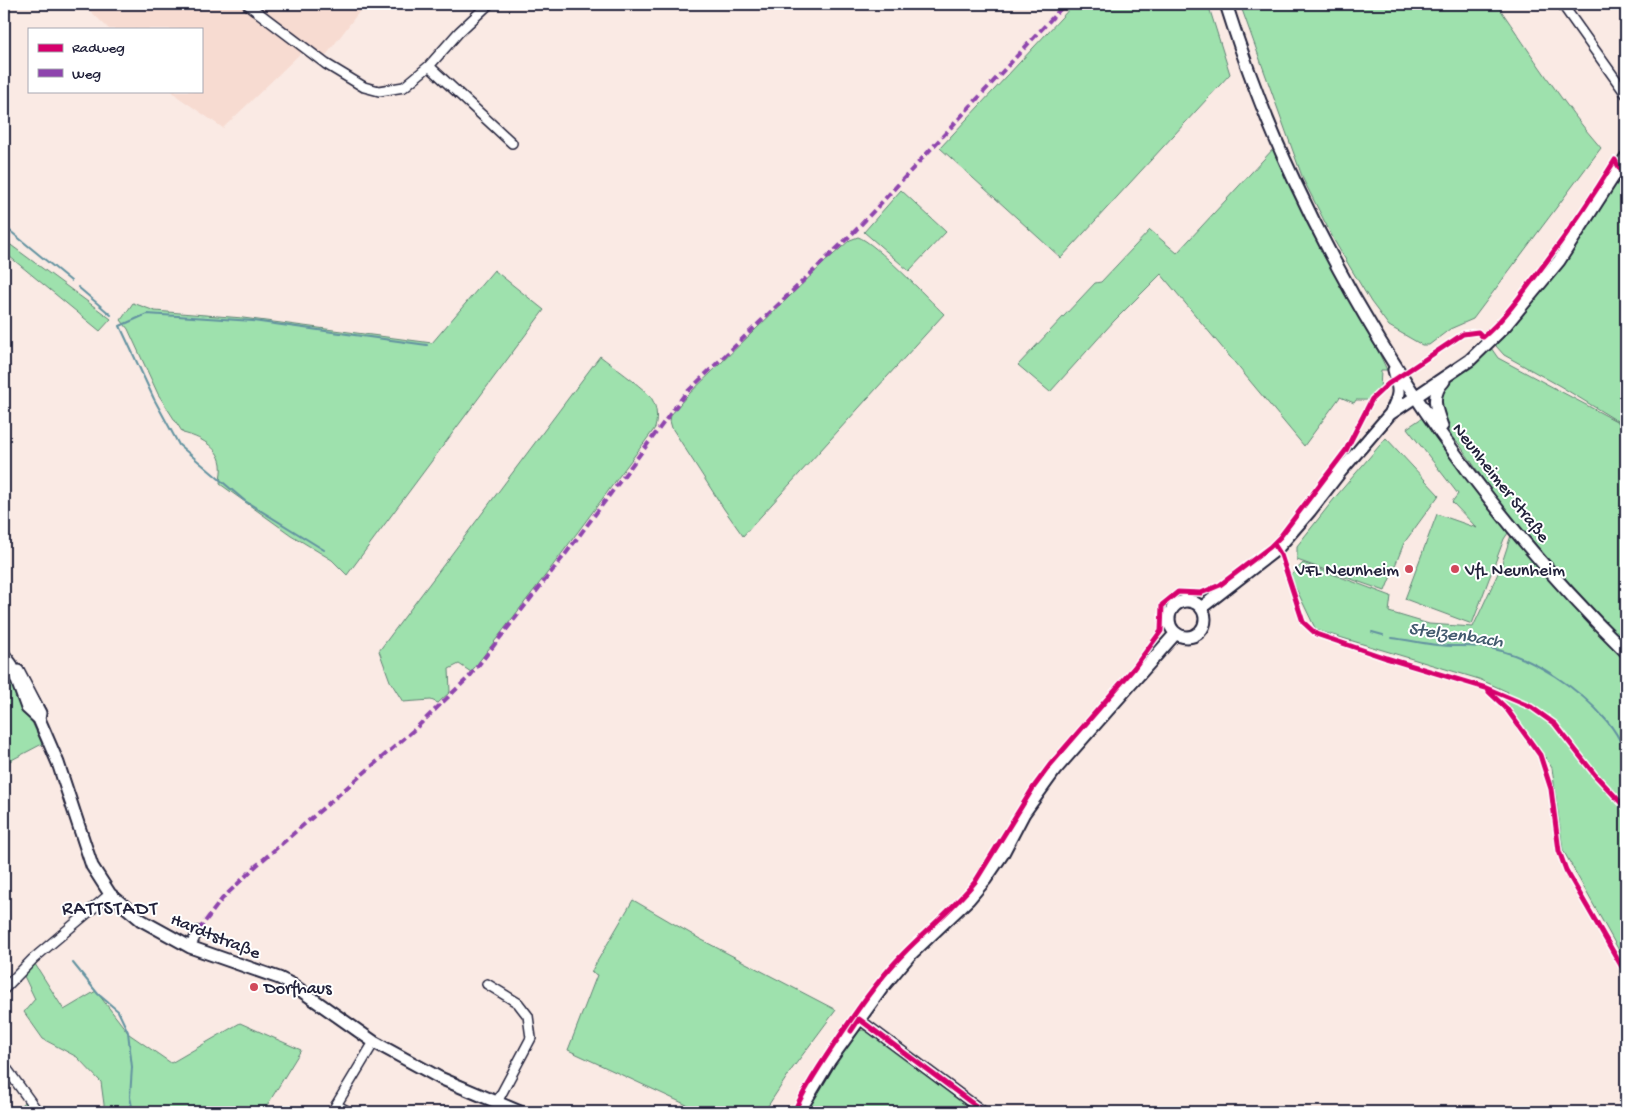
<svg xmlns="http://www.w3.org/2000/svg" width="1630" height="1116" font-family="'Gochi Hand',sans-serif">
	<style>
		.built { fill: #f7dbd1 }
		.green { fill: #9ee1ad; stroke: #608274 }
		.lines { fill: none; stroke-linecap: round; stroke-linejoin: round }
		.stream { stroke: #6292a0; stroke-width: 2 }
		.street-casing { stroke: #22223b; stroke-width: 12 }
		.secondary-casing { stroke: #22223b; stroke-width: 15 }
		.street { stroke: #fff; stroke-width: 9 }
		.secondary { stroke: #fff; stroke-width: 11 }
		.quiet { stroke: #8e44ad; stroke-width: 4; stroke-dasharray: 8 4; stroke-linecap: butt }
		.cycleway-casing { stroke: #fff; stroke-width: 8 }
		.cycleway { stroke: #d6006c; stroke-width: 5 }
		.poi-dot { fill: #d1495b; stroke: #fff; stroke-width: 2 }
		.labels { text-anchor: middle; stroke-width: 4; stroke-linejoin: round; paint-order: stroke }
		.street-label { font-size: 18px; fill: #22223b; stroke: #fff }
		.poi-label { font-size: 18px; fill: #22223b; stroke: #fff; text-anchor: start }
		.water-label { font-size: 19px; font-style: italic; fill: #425a6e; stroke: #fff }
		.quarter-label { font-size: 20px; letter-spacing: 1px; fill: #22223b; stroke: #fff }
	</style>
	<rect width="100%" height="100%" fill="#faeae4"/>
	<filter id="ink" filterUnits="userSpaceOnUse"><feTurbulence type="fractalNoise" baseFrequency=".02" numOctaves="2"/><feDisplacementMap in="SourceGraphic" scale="10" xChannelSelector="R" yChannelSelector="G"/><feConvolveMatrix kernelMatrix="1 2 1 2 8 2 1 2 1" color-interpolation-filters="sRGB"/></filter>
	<g filter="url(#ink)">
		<path class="built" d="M 83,4 L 365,4 L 324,58 L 306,48 L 223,128 L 178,97 L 172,91 L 201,91 L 201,29 L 109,29 Z"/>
		<path class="green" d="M 1074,4 L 1208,4 L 1230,74 L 1061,258 L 940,148 Z
			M 1240,4 L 1495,4 L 1498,6 C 1532,55 1562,103 1601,148 L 1473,319 L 1450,329 L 1429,345 L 1422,345 L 1389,326 L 1371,302 L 1335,242 L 1303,179 Z
			M 1275,147 L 1347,295 L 1371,336 L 1387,370 L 1381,370 L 1380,390 C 1368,402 1371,400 1356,400 L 1354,403 L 1340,397 L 1304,446 L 1161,274 L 1114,321 L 1050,392 L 1018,365 L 1095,283 L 1101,282 L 1150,230 L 1177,253 Z
			M 1621,176 L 1626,178 L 1626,429 L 1619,422 L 1560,386 L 1504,355 L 1496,346 L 1497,342 L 1532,302 L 1594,219 Z
			M 901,190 L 946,232 L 909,271 L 864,232 Z
			M 858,237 C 875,242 928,299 944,314 L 743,536 L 724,509 L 672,428 L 670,421 L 671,415 L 685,398 L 825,262 L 850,240 Z
			M 4,240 L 111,319 L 100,331 L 4,252 Z
			M 494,270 L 544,310 L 347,575 L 332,560 L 291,535 L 220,484 C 220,478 222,470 221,464 C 218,446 199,437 183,433 L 158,394 L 128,329 L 121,320 L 133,303 L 155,311 L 243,318 L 432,343 Z
			M 1491,348 L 1498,358 L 1618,422 L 1626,443 L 1626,963 L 1563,850 L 1552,768 L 1544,755 L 1541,754 L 1500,698 L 1500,696 L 1503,695 L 1506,696 L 1508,692 L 1479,679 L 1316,630 L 1290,576 L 1303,563 L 1391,596 L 1389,612 L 1429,624 L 1473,627 L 1500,569 L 1515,523 L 1495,496 L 1459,444 L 1451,437 L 1442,411 L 1440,397 L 1448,383 Z
			M 600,356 C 614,367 637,383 649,395 C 657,404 658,417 655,428 L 548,572 L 471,672 L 459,664 L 449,669 L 450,692 L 438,703 L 431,700 L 403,702 L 390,681 L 379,651 Z
			M 1422,418 L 1508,533 L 1504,539 L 1472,624 L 1405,599 L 1437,514 L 1477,528 L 1452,502 L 1458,494 L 1407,428 Z
			M 1386,438 L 1439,495 L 1404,543 L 1385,591 L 1297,560 L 1297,546 L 1338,494 Z
			M 4,661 L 42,744 L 4,764 Z
			M 633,900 L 700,939 L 836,1010 L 792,1069 L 764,1112 L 702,1112 L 568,1050 L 597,975 L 591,972 Z
			M 35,964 L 64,1010 L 96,991 L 129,1034 L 171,1063 L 240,1023 L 301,1050 L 263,1112 L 105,1112 L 101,1082 L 77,1057 L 43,1039 L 24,1012 L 35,999 L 24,976 Z
			M 863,1030 L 871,1033 L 979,1112 L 804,1112 L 854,1032 Z
			M 27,1100 L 35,1112 L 12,1112 Z"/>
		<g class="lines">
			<path class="stream" d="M 4,226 L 71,281
				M 78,287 L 111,315
				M 324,550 L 245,501 L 179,445 L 154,399 L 120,326 L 147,314 L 253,321 L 427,345
				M 1372,632 L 1383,635
				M 1392,638 C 1407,640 1422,643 1437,645 C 1456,647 1475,645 1494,649 C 1534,658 1580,689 1606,720 C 1615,730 1621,741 1626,753
				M 73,963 L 98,994 L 118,1011 L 128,1032 L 132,1067 L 130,1097 L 133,1112"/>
			<defs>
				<path id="street" d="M 247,4 L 326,64 L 364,87 L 379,91 L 404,87 L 429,66 L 459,32 L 489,4
					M 1562,4 L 1626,94
					M 429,66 L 512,143
					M 190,947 L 198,931
					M 487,984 L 518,1003 L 528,1016 L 531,1038 L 497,1102
					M 4,989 L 33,959 L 110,894
					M 859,1019 L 984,1112
					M 4,1065 L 38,1112
					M 336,1105 L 349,1112
					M 332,1112 L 374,1042"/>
				<path id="secondary" d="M 1226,4 C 1245,64 1267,123 1294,180 C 1375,355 1489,517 1626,652
					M 1391,412 C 1401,393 1399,390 1394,370
					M 1442,426 C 1436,410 1430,395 1444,381
					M1169 619a18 18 0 1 1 36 0a18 18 0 1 1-36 0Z
					M 1201,608 L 1277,549 L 1310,511 L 1341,471 L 1390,414 L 1470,360 L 1505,326 L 1559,261 L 1626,157
					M 4,655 L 11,664 L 27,708 L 39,719 L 58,763 L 92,866 L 110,894 L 141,920 L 190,947 L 279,978 L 293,985 L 374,1042 L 440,1078 L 520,1112
					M 18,671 L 40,713 L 39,719
					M 799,1112 L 830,1060 L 882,988 L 910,955 L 969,899 L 985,880 L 1002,855 L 1024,813 L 1055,770 L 1176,633"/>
			</defs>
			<use href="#street" class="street-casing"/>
			<use href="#secondary" class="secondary-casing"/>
			<use href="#street" class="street"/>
			<use href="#secondary" class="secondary"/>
			<path class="quiet" d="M 198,931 L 222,899 L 257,865 L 415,729 L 470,676 L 567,552 L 685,394 L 856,230 L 1065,4"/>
			<defs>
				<path id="cycleway" d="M 1274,544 L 1281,555 L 1303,622 L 1316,634 L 1386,658 L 1486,688 L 1531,707 L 1555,724 L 1595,775 L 1626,808
					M 1489,692 L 1506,708 L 1540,755 L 1551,789 L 1559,851 L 1566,870 L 1626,974
					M 851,1031 L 859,1019 L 984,1112
					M 794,1112 C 804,1089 819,1067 833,1046 C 854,1015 875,983 902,955 C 926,930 953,909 975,882 L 1033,788 L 1050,765 L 1134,668 L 1161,631 L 1162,605 L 1178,592 L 1201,593 L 1220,585 L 1270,547 L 1280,537 L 1346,450 L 1372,399 L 1388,384 L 1463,334 L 1478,332 L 1483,337 C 1503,320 1518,299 1534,278 C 1563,240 1590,201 1615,160 L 1620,169"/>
			</defs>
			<use href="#cycleway" class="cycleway-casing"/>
			<use href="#cycleway" class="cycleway"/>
		</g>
	</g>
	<g class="poi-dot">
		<circle cx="1409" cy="569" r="5"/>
		<circle cx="1455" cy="569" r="5"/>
		<circle cx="254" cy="987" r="5"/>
	</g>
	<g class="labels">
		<g class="street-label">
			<text transform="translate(1502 482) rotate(52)" y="6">Neunheimer Straße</text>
			<text transform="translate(216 935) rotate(22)" y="6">Hardtstraße</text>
		</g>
		<g class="poi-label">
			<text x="1399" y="575" text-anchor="end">VFL Neunheim</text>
			<text x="1465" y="575">VfL Neunheim</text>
			<text x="264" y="993">Dorfhaus</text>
		</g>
		<g class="water-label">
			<text transform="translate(1456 633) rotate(8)" y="7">Stelzenbach</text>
		</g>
		<g class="quarter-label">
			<text x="110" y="914">RATTSTADT</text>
		</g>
	</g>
	<rect width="1630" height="1116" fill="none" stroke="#fff" stroke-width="20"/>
	<rect x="10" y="10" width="1610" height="1096" fill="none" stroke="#22223b" stroke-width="2" filter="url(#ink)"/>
	<rect x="28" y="28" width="175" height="65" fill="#ffffff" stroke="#a7a7b1"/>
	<rect x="38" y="44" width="25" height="8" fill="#d6006c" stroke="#a7a7b1"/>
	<text x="72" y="52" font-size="15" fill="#22223b">Radweg</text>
	<rect x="38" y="69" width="25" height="8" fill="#8e44ad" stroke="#a7a7b1"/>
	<text x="72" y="78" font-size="15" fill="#22223b">Weg</text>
</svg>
